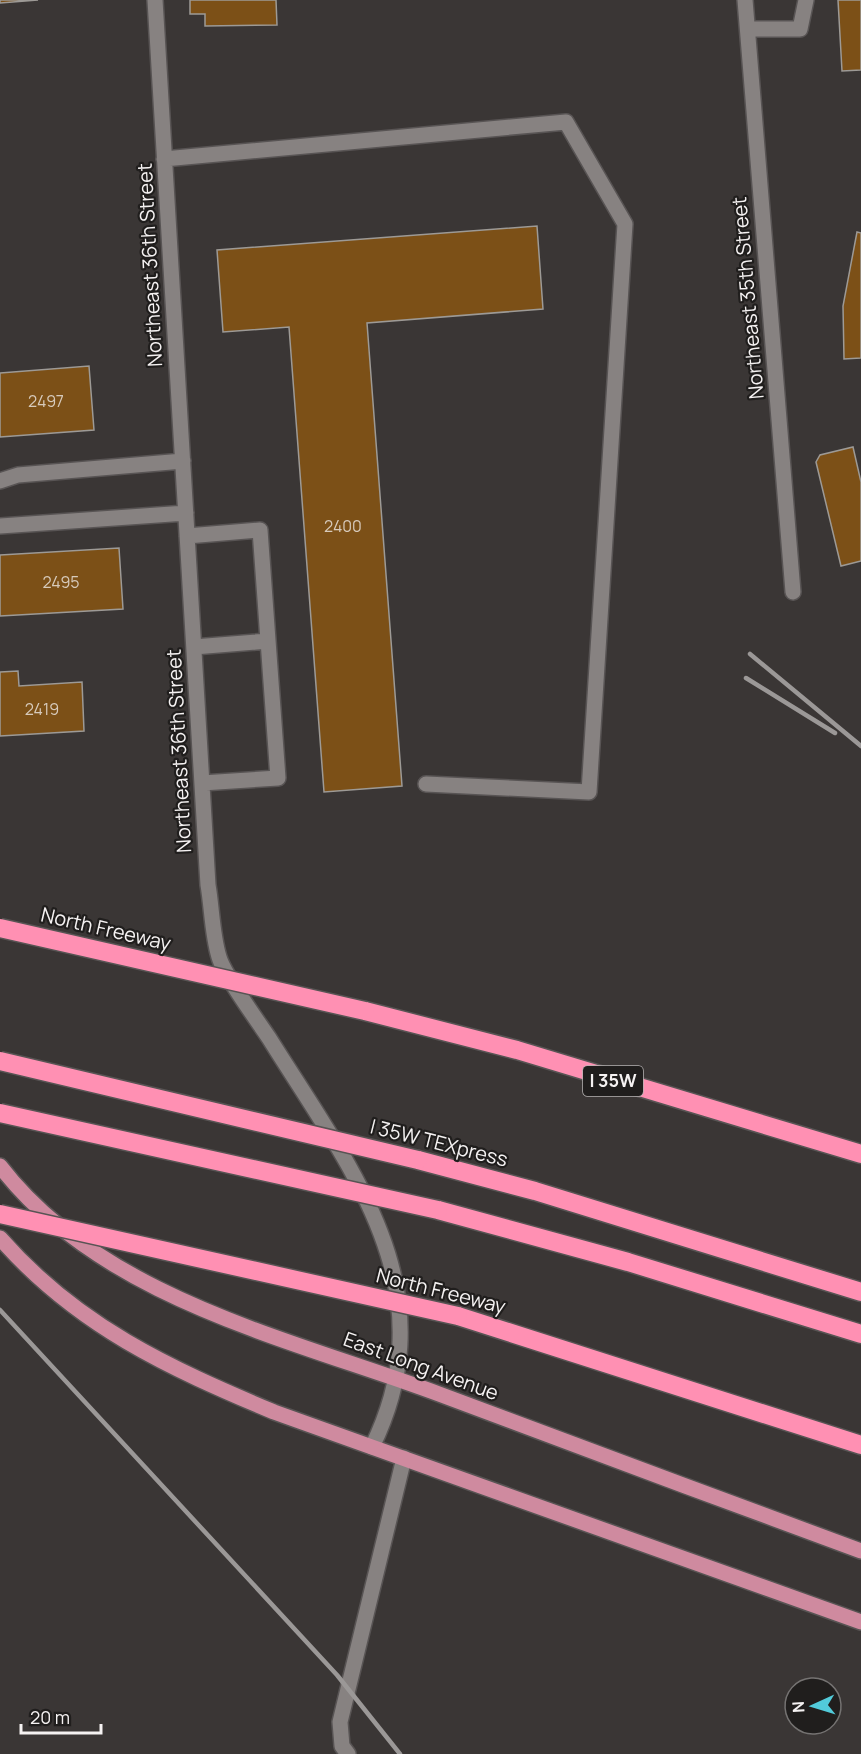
<svg xmlns="http://www.w3.org/2000/svg" width="861" height="1754" font-family="Manrope,sans-serif">
	<style>
		.building { fill: #7c5017; stroke: #9d9a96; stroke-width: 1.5 }
		.lines { fill: none; stroke-linecap: round; stroke-linejoin: round }
		.minor-casing { stroke: #585454; stroke-width: 18 }
		.major-casing { stroke: #585454; stroke-width: 18 }
		.highway-casing { stroke: #585454; stroke-width: 21 }
		.minor { stroke: #878281; stroke-width: 15 }
		.major { stroke: #cf8a9f; stroke-width: 15 }
		.highway { stroke: #ff90b3; stroke-width: 18 }
		.rail { stroke: #9b9897; stroke-width: 4.5 }
		.highway-bridge-casing { stroke: #585454; stroke-width: 21; stroke-linecap: butt }
		.highway-bridge { stroke: #ff90b3; stroke-width: 18 }
		.labels { text-anchor: middle; stroke-width: 4.5; stroke-linejoin: round; paint-order: stroke }
		.number-label { font-size: 16px; fill: #d7cabb }
		.shield { fill: #201e1d; stroke: #b5b2b2; stroke-width: 1.5 }
		.shield-label { font-size: 18px; font-weight: bold; fill: #f5f2f2 }
		.street-label { font-size: 20px; fill: #f5f2f2; stroke: #201e1d }
	</style>
	<rect width="100%" height="100%" fill="#3a3635"/>
	<path class="building" d="M 0,0 L 38,0 L 0,3 Z
		M 190,0 L 276,0 L 277,25 L 205,26 L 205,14 L 190,14 Z
		M 838,0 L 861,0 L 861,70 L 842,71 Z
		M 537,226 L 543,309 L 367,323 L 402,786 L 324,792 L 289,327 L 223,332 L 217,250 Z
		M 857,232 L 861,233 L 861,358 L 844,359 L 843,306 Z
		M 89,366 L 94,430 L 0,437 L 0,373 Z
		M 853,447 L 861,482 L 861,561 L 841,566 L 816,462 L 820,455 Z
		M 119,548 L 123,609 L 0,616 L 0,555 Z
		M 18,671 L 19,686 L 82,682 L 84,731 L 0,736 L 0,672 Z"/>
	<g class="lines">
		<defs>
			<path id="minor" d="M 155,0 L 208,885 C 212,908 212,934 219,957 C 224,975 257,1020 269,1038 C 350,1168 450,1288 372,1447
				M 745,0 L 793,592
				M 748,29 L 800,29 L 806,0
				M 164,159 L 566,122 L 625,224 L 589,792 L 426,784
				M 0,481 L 18,475 L 183,461
				M 0,526 L 186,513
				M 187,536 L 260,530 L 278,778 L 202,783
				M 194,647 L 268,641
				M 348,1754 L 342,1746 L 340,1722 L 404,1458"/>
			<path id="major" d="M 0,1166 C 101,1298 291,1339 439,1394 C 580,1447 720,1499 861,1551
				M 0,1238 C 77,1326 169,1368 274,1412 L 861,1622"/>
			<path id="highway" d="M 365,1011 L 517,1050 L 861,1154
				M 418,1160 L 535,1191 L 861,1292
				M 438,1210 L 628,1262 L 861,1334
				M 458,1316 L 861,1445"/>
		</defs>
		<use href="#minor" class="minor-casing"/>
		<use href="#major" class="major-casing"/>
		<use href="#highway" class="highway-casing"/>
		<use href="#minor" class="minor"/>
		<use href="#major" class="major"/>
		<use href="#highway" class="highway"/>
		<path class="rail" d="M 750,654 L 861,746
			M 746,678 L 835,733
			M 0,1310 L 337,1675 L 400,1754"/>
		<defs>
			<path id="highway-bridge" d="M 0,928 L 365,1011
				M 0,1061 L 418,1160
				M 0,1113 L 438,1210
				M 0,1214 L 458,1316"/>
		</defs>
		<use href="#highway-bridge" class="highway-bridge-casing"/>
		<use href="#highway-bridge" class="highway-bridge"/>
	</g>
	<g class="labels">
		<g class="number-label">
			<text x="46" y="407">2497</text>
			<text x="343" y="532">2400</text>
			<text x="61" y="588">2495</text>
			<text x="42" y="715">2419</text>
		</g>
		<rect class="shield" x="583" y="1066" width="60" height="30" rx="4.5"/>
		<g class="shield-label">
			<text x="613" y="1087">I 35W</text>
		</g>
		<g class="street-label">
			<text transform="translate(150 265) rotate(-93)" y="7">Northeast 36th Street</text>
			<text transform="translate(748 298) rotate(-95)" y="7">Northeast 35th Street</text>
			<text transform="translate(179 751) rotate(-93)" y="7">Northeast 36th Street</text>
			<text transform="translate(106 929) rotate(13)" y="7">North Freeway</text>
			<text transform="translate(439 1143) rotate(14)" y="7">I 35W TEXpress</text>
			<text transform="translate(441 1291) rotate(14)" y="7">North Freeway</text>
			<text transform="translate(421 1366) rotate(20)" y="7">East Long Avenue</text>
		</g>
	</g>
	<g transform="translate(813 1706) rotate(266)"><circle r="28" fill="#201e1d" stroke="#757372" stroke-width="1.5"/>
	<path d="M0-4.5L10 22L0 15L-10 22Z" fill="#52cbda"/>
	<text y="-9" font-size="16" font-weight="bold" text-anchor="middle" fill="#f5f2f2">N</text>
	</g>
	<path d="M21 1724v9h80v-9" fill="none" stroke="#f5f2f2" stroke-width="3"/>
	<text x="30" y="1724" font-size="18" fill="#f5f2f2" stroke="#201e1d" stroke-width="4.5" paint-order="stroke">20 m</text>
</svg>
